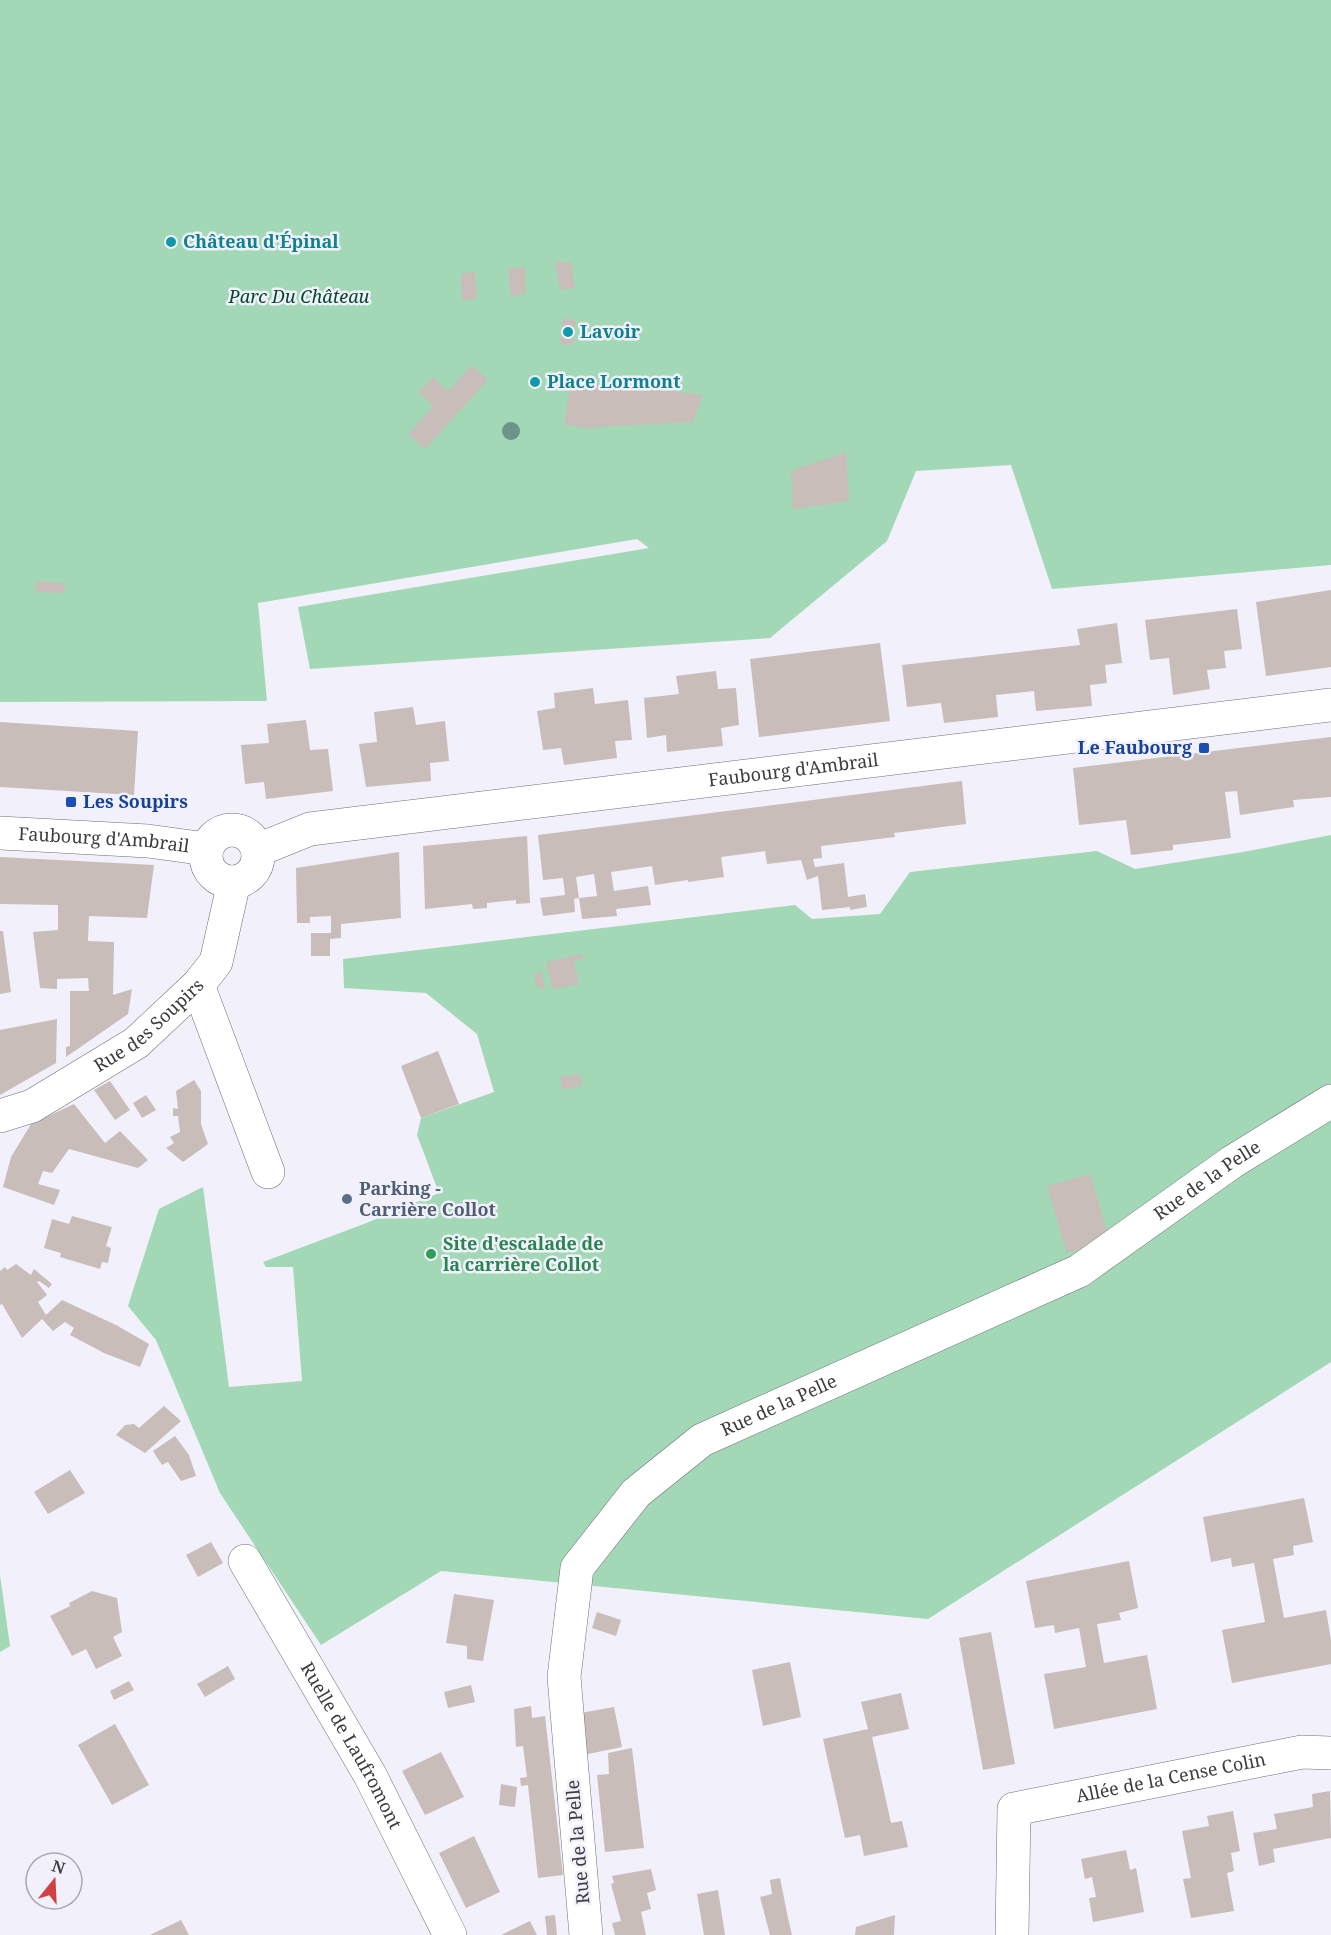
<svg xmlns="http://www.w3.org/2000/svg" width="1331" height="1935" font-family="'Noto Serif',serif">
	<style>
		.green { fill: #a2d8b6 }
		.building { fill: #c9bdba; fill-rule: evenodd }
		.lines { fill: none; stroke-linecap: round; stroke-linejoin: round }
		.minor-casing { stroke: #6f6f78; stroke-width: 34 }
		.major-casing { stroke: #6f6f78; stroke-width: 34 }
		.minor { stroke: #fff; stroke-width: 33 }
		.major { stroke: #fff; stroke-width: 33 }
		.tree { fill: #6c9488 }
		.culture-dot { fill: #0f9aa8; stroke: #f1f0fb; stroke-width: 2 }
		.transit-dot { fill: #1a4fb4; stroke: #f1f0fb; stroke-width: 2 }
		.service-dot { fill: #5c6f8a; stroke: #f1f0fb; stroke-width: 2 }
		.leisure-dot { fill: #2e9e5b; stroke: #f1f0fb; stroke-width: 2 }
		.labels { text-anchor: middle; stroke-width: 5; stroke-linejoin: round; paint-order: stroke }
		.culture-label { font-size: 18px; font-weight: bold; fill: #0d838f; stroke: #f1f0fb; text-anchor: start }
		.park-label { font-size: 18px; font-style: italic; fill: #00492a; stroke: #f1f0fb }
		.transit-label { font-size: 18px; font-weight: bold; fill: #164399; stroke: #f1f0fb; text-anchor: end }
		.street-label { font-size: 18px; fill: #3d3d41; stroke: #f1f0fb }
		.service-label { font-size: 18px; font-weight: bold; fill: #4e5e75; stroke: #f1f0fb; text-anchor: start }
		.leisure-label { font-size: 18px; font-weight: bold; fill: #27864d; stroke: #f1f0fb; text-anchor: start }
	</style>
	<rect width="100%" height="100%" fill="#f1f0fb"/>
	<path class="green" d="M 0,0 L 1331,0 L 1331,565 L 1052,589 L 1011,465 L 916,471 L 887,541 L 770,638 L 310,669 L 298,607 L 649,548 L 637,539 L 258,603 L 267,701 L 0,702 Z
		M 1331,835 L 1331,1362 L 928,1619 L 441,1571 L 321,1645 L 220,1493 L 156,1340 L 128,1306 L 159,1209 L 203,1187 L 229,1387 L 302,1381 L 293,1267 L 266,1267 L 263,1262 L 369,1222 L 439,1193 L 417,1135 L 421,1118 L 494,1092 L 477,1034 L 426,993 L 344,988 L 343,959 L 795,905 L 812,919 L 880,914 L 910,872 L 1097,851 L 1135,869 L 1243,852 Z
		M 0,1575 L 10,1646 L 0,1652 Z"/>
	<path class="building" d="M 555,262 L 571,262 L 575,288 L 560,290 Z
		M 525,267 L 526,293 L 511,297 L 508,269 Z
		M 475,272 L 477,299 L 462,300 L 461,273 Z
		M 563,318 L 576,320 L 573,345 L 560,344 Z
		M 472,365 L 488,380 L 425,449 L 408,434 L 433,406 L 418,392 L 433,377 L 448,391 Z
		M 571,380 L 598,382 L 598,386 L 649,385 L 649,388 L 703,395 L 693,422 L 593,427 L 593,429 L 564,425 Z
		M 846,452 L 849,501 L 793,509 L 791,471 Z
		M 36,581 L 65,583 L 64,593 L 36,592 Z
		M 1331,590 L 1331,667 L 1266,676 L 1256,602 Z
		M 1237,609 L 1242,649 L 1224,651 L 1226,668 L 1207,670 L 1210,689 L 1173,695 L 1169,658 L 1150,660 L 1145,620 Z
		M 1117,623 L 1122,663 L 1105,665 L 1107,683 L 1090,685 L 1092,706 L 1036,711 L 1034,691 L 996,695 L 998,717 L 944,723 L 941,703 L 907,707 L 902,665 L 1080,645 L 1077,629 Z
		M 880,643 L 890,721 L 759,737 L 750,659 Z
		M 716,671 L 718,689 L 736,688 L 739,725 L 721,728 L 723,746 L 667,752 L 666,735 L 647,738 L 644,698 L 679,694 L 676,676 Z
		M 593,688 L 595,704 L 628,700 L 632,740 L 615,741 L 617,758 L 564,765 L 561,748 L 543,750 L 537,711 L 555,708 L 554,693 Z
		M 413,707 L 416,725 L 445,721 L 449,761 L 430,763 L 431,781 L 366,787 L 359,744 L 377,742 L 374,712 Z
		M 306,720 L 310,750 L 328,749 L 333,791 L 266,799 L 264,782 L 245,784 L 241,745 L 269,743 L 267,724 Z
		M 0,722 L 138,731 L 134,795 L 0,787 Z
		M 1331,737 L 1331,797 L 1293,800 L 1294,807 L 1240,815 L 1237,791 L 1225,792 L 1231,838 L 1173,845 L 1173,850 L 1131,855 L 1126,820 L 1079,825 L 1073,768 Z
		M 962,781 L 966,824 L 894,833 L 895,837 L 821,846 L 822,858 L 813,859 L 815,867 L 844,863 L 848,897 L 865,894 L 867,907 L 850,910 L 850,907 L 822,910 L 818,876 L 807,880 L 801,860 L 767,864 L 765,851 L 721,857 L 724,877 L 688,882 L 688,880 L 655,885 L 652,866 L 611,872 L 614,891 L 648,886 L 651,905 L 616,909 L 617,916 L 582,919 L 579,898 L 574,899 L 575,912 L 543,916 L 540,898 L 565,895 L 563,878 L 543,880 L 538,835 ZM 594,874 L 597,896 L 579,898 L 576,877 Z
		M 527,836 L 530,903 L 516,904 L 516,900 L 487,903 L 487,908 L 473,909 L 472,904 L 425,909 L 423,846 Z
		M 399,852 L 401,918 L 341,924 L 341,938 L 330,939 L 330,956 L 311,956 L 311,933 L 331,933 L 331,916 L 310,917 L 310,923 L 297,923 L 296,868 Z
		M 0,857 L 154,865 L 147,918 L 89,916 L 88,941 L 114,942 L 113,995 L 132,989 L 128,1014 L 66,1057 L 66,1047 L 70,1046 L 70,991 L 89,991 L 88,978 L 57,979 L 57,989 L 40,988 L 33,932 L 58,930 L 58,905 L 0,904 Z
		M 0,931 L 3,931 L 11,992 L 0,994 Z
		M 581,954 L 583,959 L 574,961 L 579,984 L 553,989 L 546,962 Z
		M 542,972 L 545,989 L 537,988 L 534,974 Z
		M 57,1019 L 56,1063 L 0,1095 L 0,1030 Z
		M 438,1051 L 459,1104 L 421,1118 L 401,1066 Z
		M 580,1074 L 582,1086 L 562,1089 L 560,1077 Z
		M 194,1080 L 201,1091 L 201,1124 L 208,1144 L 183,1162 L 166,1148 L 174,1143 L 170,1137 L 180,1132 L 178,1116 L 173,1116 L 173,1108 L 178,1109 L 176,1091 Z
		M 110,1081 L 130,1110 L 115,1120 L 94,1090 Z
		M 146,1095 L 156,1110 L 142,1118 L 133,1103 Z
		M 74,1104 L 105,1143 L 120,1131 L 148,1160 L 138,1168 L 69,1149 L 52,1173 L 43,1171 L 38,1184 L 60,1190 L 54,1205 L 3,1187 L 11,1157 L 31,1124 Z
		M 1090,1174 L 1110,1241 L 1067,1253 L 1047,1186 Z
		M 72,1216 L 112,1227 L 106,1246 L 111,1248 L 108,1263 L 102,1262 L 100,1269 L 60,1257 L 61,1253 L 44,1248 L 52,1219 L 69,1224 Z
		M 16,1264 L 31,1275 L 34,1269 L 52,1284 L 49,1288 L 39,1281 L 37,1282 L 47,1295 L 38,1302 L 46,1315 L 62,1300 L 116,1325 L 149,1344 L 140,1367 L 104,1353 L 70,1335 L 74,1328 L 65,1322 L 53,1331 L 42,1319 L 22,1338 L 2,1304 L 0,1305 L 0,1271 L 5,1267 L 7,1270 Z
		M 164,1406 L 181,1421 L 145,1453 L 116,1435 L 125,1425 L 134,1424 L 139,1428 Z
		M 175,1436 L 189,1455 L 196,1476 L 181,1481 L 168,1462 L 162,1465 L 153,1451 Z
		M 70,1470 L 85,1493 L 48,1514 L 34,1492 Z
		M 1304,1498 L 1313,1542 L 1293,1546 L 1294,1555 L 1273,1559 L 1284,1618 L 1326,1610 L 1331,1640 L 1331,1664 L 1232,1683 L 1222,1630 L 1265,1622 L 1254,1563 L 1232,1567 L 1231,1558 L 1211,1562 L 1203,1517 Z
		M 211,1542 L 223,1563 L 198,1577 L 186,1555 Z
		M 1129,1561 L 1138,1608 L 1119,1613 L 1121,1620 L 1097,1624 L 1104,1663 L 1147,1655 L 1157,1709 L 1054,1729 L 1044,1674 L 1086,1667 L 1079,1628 L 1055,1633 L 1054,1625 L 1035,1628 L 1026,1581 Z
		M 92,1591 L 117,1598 L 122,1632 L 113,1637 L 122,1656 L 96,1669 L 86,1649 L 72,1656 L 50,1616 L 70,1606 L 69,1603 Z
		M 454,1594 L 494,1600 L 483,1661 L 467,1659 L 467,1646 L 446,1643 Z
		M 597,1612 L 621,1620 L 616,1636 L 592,1628 Z
		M 991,1632 L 1015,1764 L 983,1770 L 959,1638 Z
		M 790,1662 L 801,1717 L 763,1726 L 752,1670 Z
		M 228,1666 L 235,1679 L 205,1697 L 197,1684 Z
		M 129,1681 L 134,1690 L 114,1700 L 110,1691 Z
		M 471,1685 L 475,1702 L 448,1708 L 444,1692 Z
		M 901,1693 L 909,1729 L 872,1737 L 891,1823 L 902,1821 L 908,1847 L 864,1856 L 860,1835 L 845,1838 L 823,1739 L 868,1729 L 861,1702 Z
		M 531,1706 L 532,1718 L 545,1716 L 563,1875 L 538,1878 L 528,1785 L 521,1786 L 520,1778 L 527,1777 L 523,1746 L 516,1747 L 514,1709 Z
		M 614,1707 L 622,1747 L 583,1755 L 575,1714 Z
		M 115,1724 L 149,1785 L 112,1805 L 78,1745 Z
		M 632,1748 L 644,1848 L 605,1852 L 597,1775 L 609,1774 L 608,1753 Z
		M 441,1752 L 464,1797 L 425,1815 L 402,1771 Z
		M 501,1784 L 517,1787 L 515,1807 L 499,1805 Z
		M 1330,1791 L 1331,1838 L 1273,1849 L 1275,1862 L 1259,1866 L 1253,1833 L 1277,1829 L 1274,1814 L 1313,1807 L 1312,1794 Z
		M 1233,1811 L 1240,1851 L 1231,1853 L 1234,1871 L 1227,1873 L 1234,1911 L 1191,1918 L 1183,1879 L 1191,1878 L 1182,1831 L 1209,1826 L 1207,1816 Z
		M 474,1836 L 500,1892 L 466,1908 L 439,1853 Z
		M 1126,1850 L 1130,1870 L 1136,1868 L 1144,1912 L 1093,1922 L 1089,1898 L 1096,1897 L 1092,1877 L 1085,1879 L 1081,1859 Z
		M 651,1869 L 656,1890 L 647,1893 L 651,1909 L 641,1912 L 646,1935 L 615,1935 L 612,1923 L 621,1921 L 611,1884 L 614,1883 L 612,1876 Z
		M 780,1878 L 788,1918 L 792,1935 L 770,1935 L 760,1897 L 772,1894 L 770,1880 Z
		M 718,1890 L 725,1935 L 704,1935 L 697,1894 Z
		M 555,1915 L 557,1935 L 547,1935 L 545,1916 Z
		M 895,1915 L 894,1935 L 855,1935 L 856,1927 Z
		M 181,1920 L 189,1935 L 150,1935 Z
		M 530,1921 L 537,1935 L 501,1935 Z"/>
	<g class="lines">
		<defs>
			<g id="minor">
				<path d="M 198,985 L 268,1172"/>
				<path id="s1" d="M 0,1116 L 32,1106 L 136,1043 L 198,985 L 216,962 L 234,882"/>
				<path id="s2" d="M 245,1561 L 370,1775 L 450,1935"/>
				<path id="s3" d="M 586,1935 L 564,1677 L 577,1568 L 636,1493 L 702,1440 L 1079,1271 L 1232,1162 L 1331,1101"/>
				<path id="s4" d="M 1012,1935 L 1014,1809 L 1302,1752 L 1331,1753"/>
			</g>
			<g id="major">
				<circle cx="232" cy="856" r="26"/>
				<path id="s5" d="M 0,833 L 148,841 L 206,849"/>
				<path id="s6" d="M 258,850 L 310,829 L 1331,705"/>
			</g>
		</defs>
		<use href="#minor" class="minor-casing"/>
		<use href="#major" class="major-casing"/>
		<use href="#minor" class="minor"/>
		<use href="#major" class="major"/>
	</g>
	<circle class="tree" cx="511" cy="431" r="9"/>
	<g class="culture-dot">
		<circle cx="171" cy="242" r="6"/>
		<circle cx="568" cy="332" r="6"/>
		<circle cx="535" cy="382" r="6"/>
	</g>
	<g class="transit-dot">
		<rect x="1198" y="742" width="12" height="12" rx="3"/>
		<rect x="65" y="796" width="12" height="12" rx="3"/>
	</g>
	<circle class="service-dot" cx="347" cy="1199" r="6"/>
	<circle class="leisure-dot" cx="431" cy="1254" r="6"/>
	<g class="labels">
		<g class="culture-label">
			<text x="183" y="248">Château d'Épinal</text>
			<text x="580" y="338">Lavoir</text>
			<text x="547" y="388">Place Lormont</text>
		</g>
		<g class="park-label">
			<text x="299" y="303">Parc Du Château</text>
		</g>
		<g class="transit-label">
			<text x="1192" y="754">Le Faubourg</text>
			<text x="83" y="808" text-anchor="start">Les Soupirs</text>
		</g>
		<g class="street-label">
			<text dy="6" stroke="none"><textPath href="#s6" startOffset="543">Faubourg d'Ambrail</textPath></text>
			<text dy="6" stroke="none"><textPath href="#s5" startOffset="104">Faubourg d'Ambrail</textPath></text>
			<text dy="6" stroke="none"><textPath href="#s1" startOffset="176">Rue des Soupirs</textPath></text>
			<text dy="6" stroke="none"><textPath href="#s3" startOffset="1119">Rue de la Pelle</textPath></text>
			<text dy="6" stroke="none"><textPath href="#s3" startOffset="633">Rue de la Pelle</textPath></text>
			<text dy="6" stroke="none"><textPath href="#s2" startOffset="213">Ruelle de Laufromont</textPath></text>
			<text dy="6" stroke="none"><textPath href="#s4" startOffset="286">Allée de la Cense Colin</textPath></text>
			<text transform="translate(578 1842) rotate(-95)" y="6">Rue de la Pelle</text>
		</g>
		<g class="service-label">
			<text x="359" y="1195">Parking -<tspan x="359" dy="21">Carrière Collot</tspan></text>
		</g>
		<g class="leisure-label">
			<text x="443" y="1250">Site d'escalade de<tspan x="443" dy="21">la carrière Collot</tspan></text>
		</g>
	</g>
	<g transform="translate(54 1881) rotate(18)"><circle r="28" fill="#f1f0fb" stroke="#a9a8b1" stroke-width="1.5"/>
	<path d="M0-4.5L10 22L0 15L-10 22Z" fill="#d04144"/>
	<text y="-9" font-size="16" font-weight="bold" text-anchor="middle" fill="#3d3d41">N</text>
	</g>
</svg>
